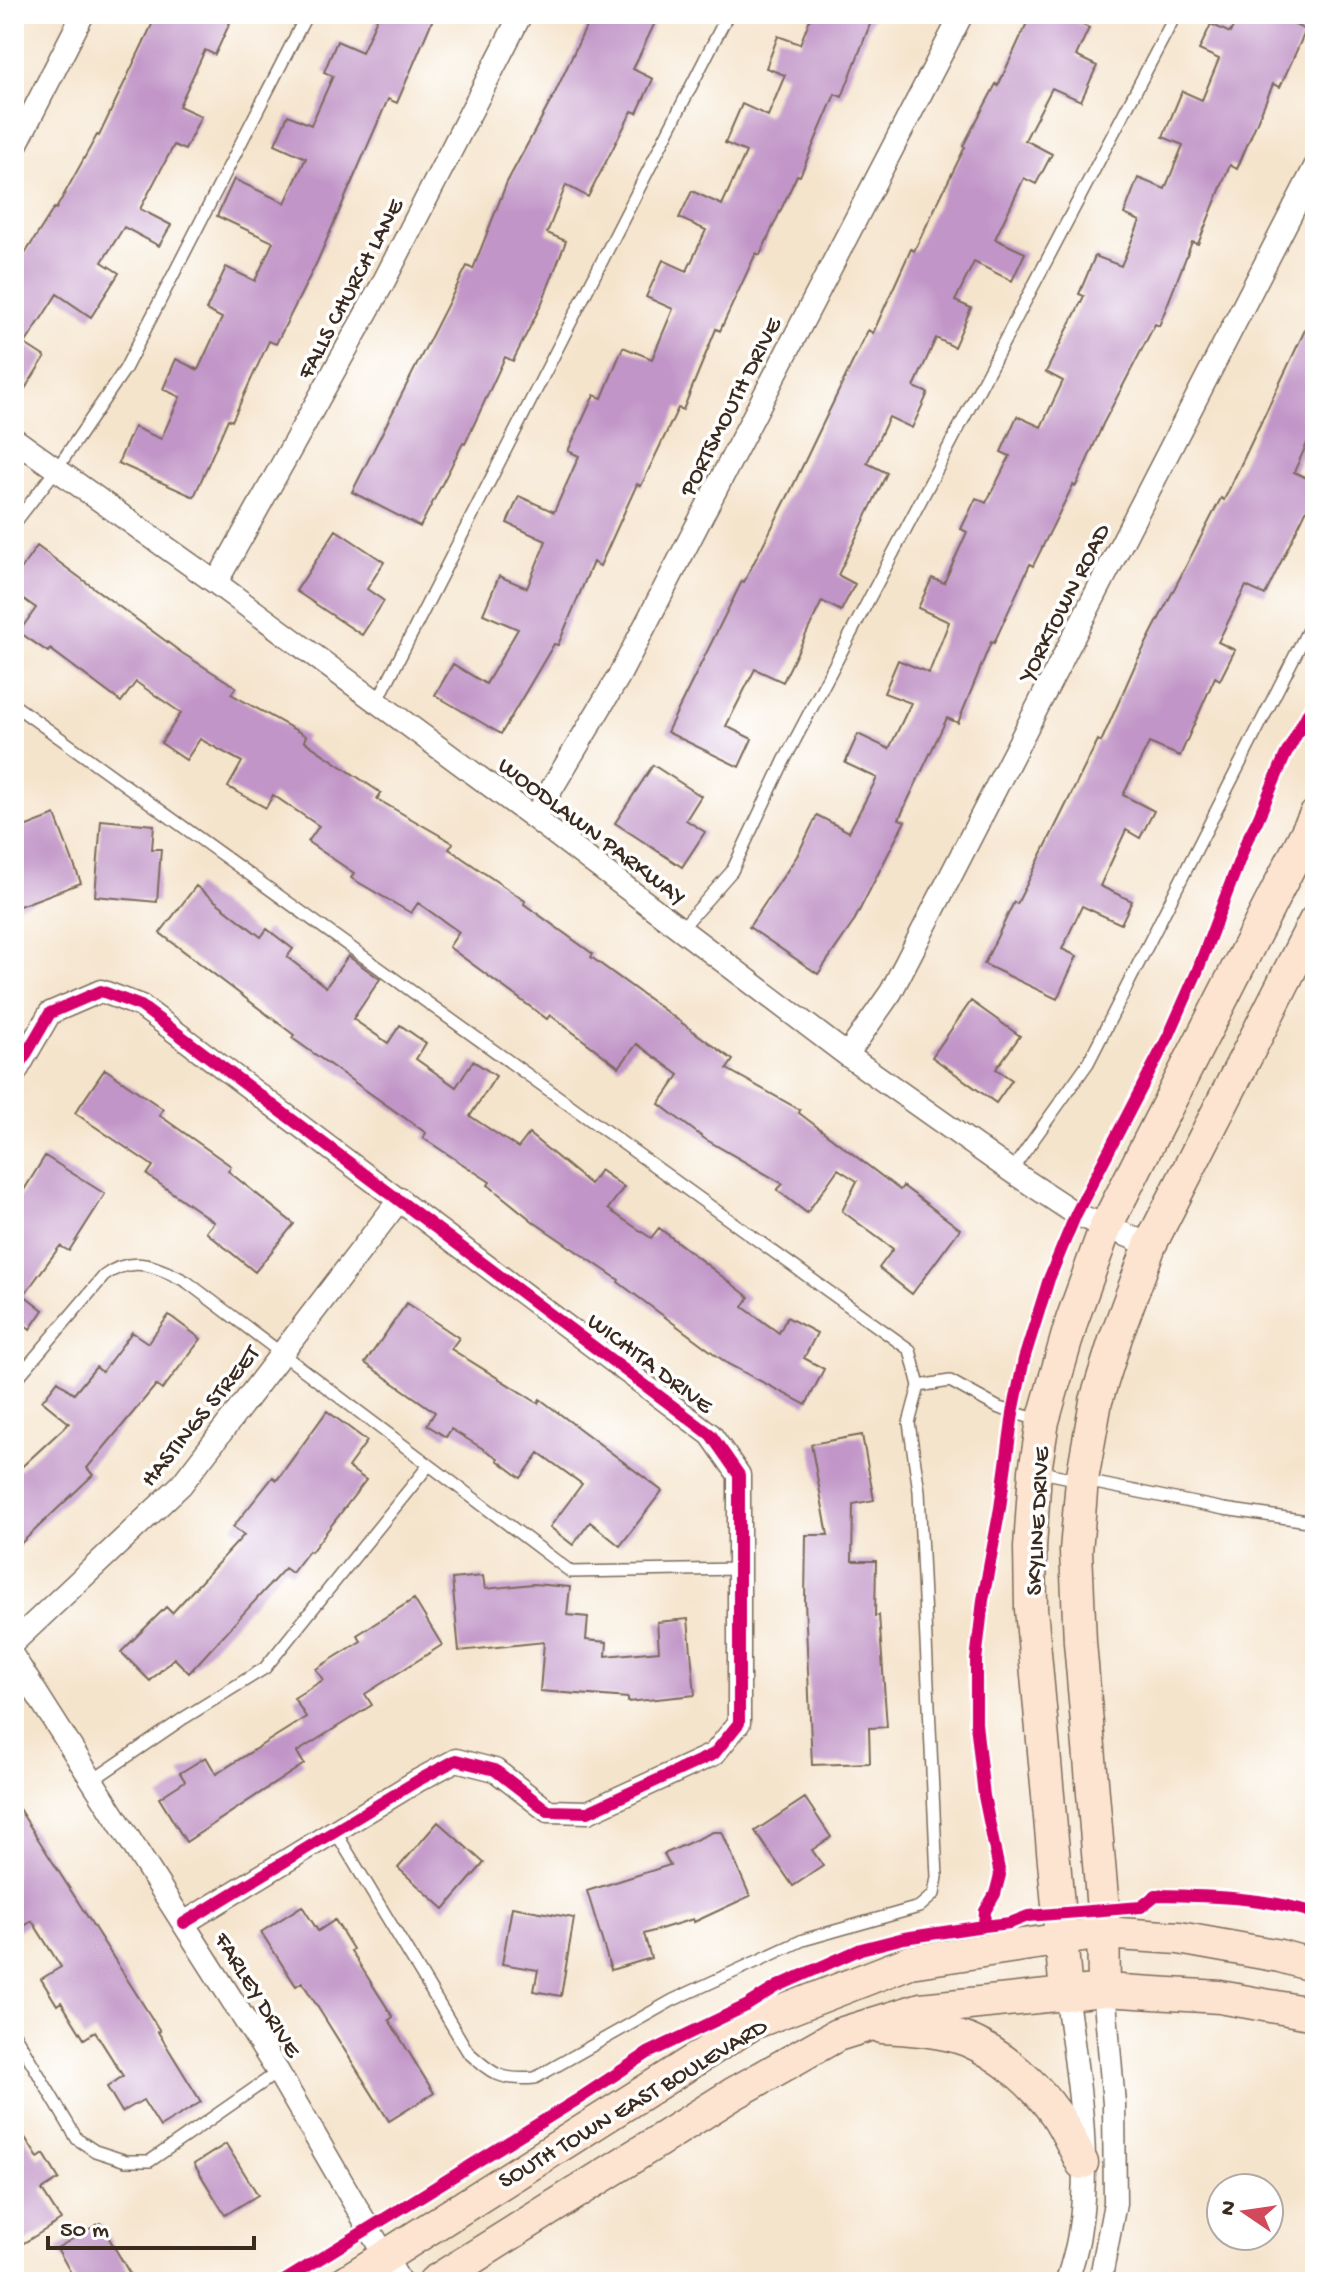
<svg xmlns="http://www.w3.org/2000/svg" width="1329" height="2296" font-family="'Gochi Hand',sans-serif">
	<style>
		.building { fill: #c195c7 }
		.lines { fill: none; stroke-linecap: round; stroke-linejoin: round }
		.service-casing { stroke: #7c6b5b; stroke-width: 14 }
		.minor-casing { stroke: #7c6b5b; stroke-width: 25 }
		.secondary-casing { stroke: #7c6b5b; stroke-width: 35 }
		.service { stroke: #fff; stroke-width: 11 }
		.minor { stroke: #fff; stroke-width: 22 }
		.secondary { stroke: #fde4d0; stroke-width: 32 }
		.cycleway-casing { stroke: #fff; stroke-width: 17 }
		.cycleway { stroke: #d6006c; stroke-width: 12 }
		.labels { text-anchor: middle; stroke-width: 7; stroke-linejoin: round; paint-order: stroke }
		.street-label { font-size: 24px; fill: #3b2a1e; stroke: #fff }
	</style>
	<rect width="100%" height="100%" fill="#fff"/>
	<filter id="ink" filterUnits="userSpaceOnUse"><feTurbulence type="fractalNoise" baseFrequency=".0125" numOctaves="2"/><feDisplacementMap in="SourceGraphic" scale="16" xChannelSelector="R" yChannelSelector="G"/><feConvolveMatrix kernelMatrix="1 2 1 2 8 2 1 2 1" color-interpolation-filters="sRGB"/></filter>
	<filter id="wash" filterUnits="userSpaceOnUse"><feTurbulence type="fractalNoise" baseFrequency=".006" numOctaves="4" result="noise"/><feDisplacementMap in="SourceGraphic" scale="32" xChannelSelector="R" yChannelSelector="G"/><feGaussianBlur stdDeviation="1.8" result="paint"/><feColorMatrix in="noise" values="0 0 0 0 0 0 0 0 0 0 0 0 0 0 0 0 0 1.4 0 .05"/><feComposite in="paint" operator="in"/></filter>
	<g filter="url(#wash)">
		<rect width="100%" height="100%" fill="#f5e4cc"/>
		<g id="blocks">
			<path class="building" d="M 157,14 L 234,14 L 215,55 L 205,50 L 179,106 L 201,116 L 185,150 L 174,145 L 140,209 L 171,225 L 159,246 L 124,227 L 102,262 L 119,273 L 91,317 L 57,294 L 25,344 L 45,357 L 14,406 L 14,271 L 54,208 L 56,209 L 97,135 L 99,136 Z
				M 379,14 L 435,14 L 397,103 L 388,99 L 317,262 L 276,344 L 269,341 L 232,421 L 228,419 L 194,497 L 118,463 L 134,427 L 161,439 L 180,397 L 163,389 L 176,359 L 198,370 L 222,318 L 206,310 L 226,267 L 255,281 L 273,242 L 217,216 L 234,179 L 285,203 L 306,158 L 275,144 L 288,115 L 311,125 L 333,76 L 324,72 L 337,41 L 362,52 Z
				M 592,14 L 659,14 L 633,69 L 653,79 L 637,113 L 632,111 L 588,197 L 566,185 L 547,233 L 566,241 L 541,305 L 513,361 L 505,357 L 465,444 L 463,443 L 420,527 L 352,492 L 467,266 L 473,269 L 507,182 L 554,95 Z
				M 812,14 L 874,14 L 842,97 L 835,94 L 800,176 L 797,175 L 760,255 L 756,253 L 720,331 L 716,329 L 683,410 L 678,408 L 641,486 L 637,484 L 600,566 L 593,562 L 558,645 L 554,644 L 501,734 L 435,695 L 453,664 L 486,684 L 518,629 L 483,614 L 499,576 L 527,588 L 546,541 L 507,523 L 519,496 L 554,512 L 579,456 L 568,451 L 594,395 L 602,398 L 623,347 L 652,359 L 673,309 L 646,297 L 663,260 L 687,271 L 706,230 L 679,218 L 692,191 L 722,205 L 746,152 L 725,143 L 742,104 L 768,116 L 785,75 L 766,68 L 778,36 L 800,44 Z
				M 1031,14 L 1060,14 L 1089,28 L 1076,56 L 1097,66 L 1081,101 L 1052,88 L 1025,140 L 1052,154 L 1036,184 L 1024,178 L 995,239 L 1025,253 L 1012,281 L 974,262 L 955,301 L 971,308 L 954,347 L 936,338 L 914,387 L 928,393 L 912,428 L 889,417 L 867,463 L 887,473 L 838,575 L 855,584 L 841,611 L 822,601 L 783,682 L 755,669 L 726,726 L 752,739 L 739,767 L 667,732 L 742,581 L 744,582 L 791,490 L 868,330 L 873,333 L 911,249 L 914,251 L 965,147 L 963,146 L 996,84 L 998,86 Z
				M 1239,14 L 1271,14 L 1306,30 L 1280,87 L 1273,84 L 1237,169 L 1230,165 L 1198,244 L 1192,242 L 1159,326 L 1155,324 L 1103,424 L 1076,486 L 1073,485 L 1033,566 L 1030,564 L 994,643 L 991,642 L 958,723 L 947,718 L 899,819 L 905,821 L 853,923 L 818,974 L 749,927 L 797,856 L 817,815 L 849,832 L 877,778 L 845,763 L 858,734 L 889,749 L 911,703 L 884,693 L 898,660 L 929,673 L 949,622 L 918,608 L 932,578 L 944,583 L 967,532 L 961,529 L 976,498 L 986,503 L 1010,456 L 1001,452 L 1017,416 L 1041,427 L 1063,381 L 1046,372 L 1084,296 L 1079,294 L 1095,256 L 1121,266 L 1140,221 L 1124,214 L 1138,178 L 1165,189 L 1183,145 L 1163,137 L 1182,91 L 1202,100 L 1219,59 L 1199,50 L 1211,24 L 1230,33 Z
				M 1315,309 L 1315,426 L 1294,472 L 1315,482 L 1315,492 L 1265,595 L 1246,586 L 1218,642 L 1235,650 L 1220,680 L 1215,677 L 1180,756 L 1149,743 L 1123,795 L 1154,811 L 1140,838 L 1126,830 L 1100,886 L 1132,901 L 1121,924 L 1082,906 L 1062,949 L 1077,956 L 1057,999 L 984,964 L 1014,902 L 1017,904 L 1098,740 L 1101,742 L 1136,663 L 1221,498 L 1224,500 Z
				M 336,530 L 384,562 L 367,589 L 384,601 L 362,635 L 296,591 Z
				M 37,546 L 182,653 L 236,687 L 231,694 L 306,736 L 304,741 L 381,793 L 377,799 L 453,843 L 449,849 L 525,901 L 524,904 L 593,954 L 591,957 L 733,1060 L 727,1069 L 800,1110 L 799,1113 L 900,1190 L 903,1186 L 960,1229 L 912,1294 L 879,1268 L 893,1249 L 842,1211 L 857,1181 L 838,1169 L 807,1213 L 777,1190 L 783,1184 L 705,1139 L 659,1104 L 679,1075 L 637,1044 L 619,1067 L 550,1015 L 547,1019 L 449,947 L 459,932 L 418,903 L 411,913 L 351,878 L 354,873 L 308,842 L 319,826 L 273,795 L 266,808 L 228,787 L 242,762 L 200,739 L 186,760 L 161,743 L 181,713 L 136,682 L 121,702 L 50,649 L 48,652 L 19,632 L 36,608 L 14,592 L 14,579 Z
				M 653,765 L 701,796 L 686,820 L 705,832 L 682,867 L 615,823 Z
				M 55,815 L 81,883 L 14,908 L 14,831 Z
				M 101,820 L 154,825 L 152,849 L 161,849 L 157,902 L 95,896 Z
				M 196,886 L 261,937 L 267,929 L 293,949 L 287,957 L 326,987 L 348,956 L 380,979 L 353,1019 L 388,1043 L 400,1025 L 426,1043 L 416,1059 L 456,1087 L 473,1061 L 496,1076 L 470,1116 L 518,1148 L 529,1134 L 590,1184 L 600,1170 L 624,1187 L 608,1209 L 651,1238 L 659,1228 L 749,1297 L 743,1307 L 779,1333 L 787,1317 L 817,1333 L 804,1358 L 824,1369 L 806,1405 L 728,1364 L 618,1282 L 619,1280 L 535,1223 L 488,1185 L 490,1182 L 423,1138 L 426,1133 L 292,1038 L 294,1035 L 160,933 Z
				M 971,1001 L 1020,1036 L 996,1069 L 1012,1080 L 996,1103 L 932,1057 Z
				M 105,1069 L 163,1109 L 159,1115 L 231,1166 L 228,1171 L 294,1224 L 255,1272 L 206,1232 L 214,1222 L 147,1175 L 153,1166 L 75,1113 Z
				M 45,1156 L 105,1194 L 69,1251 L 60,1246 L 24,1295 L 43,1310 L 30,1329 L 14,1317 L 14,1206 Z
				M 407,1303 L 459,1338 L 451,1349 L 538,1403 L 540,1399 L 662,1491 L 620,1546 L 590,1522 L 573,1545 L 550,1527 L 582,1484 L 539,1453 L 521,1478 L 497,1460 L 498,1458 L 451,1429 L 446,1437 L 427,1425 L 435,1412 L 365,1363 Z
				M 169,1315 L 201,1339 L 162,1390 L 156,1385 L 87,1468 L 93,1475 L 14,1550 L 14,1474 L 69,1423 L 42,1401 L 58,1381 L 74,1394 L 96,1367 L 102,1372 L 132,1332 L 148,1343 Z
				M 327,1411 L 367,1441 L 348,1467 L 366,1480 L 311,1552 L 309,1551 L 292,1573 L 285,1568 L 189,1673 L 174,1658 L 150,1681 L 121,1652 L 166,1607 L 172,1613 L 244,1535 L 233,1527 L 273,1477 L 277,1480 Z
				M 862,1435 L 874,1500 L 853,1504 L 852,1561 L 876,1561 L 875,1616 L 879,1615 L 887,1727 L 869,1728 L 870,1763 L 812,1765 L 805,1601 L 806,1535 L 828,1535 L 811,1444 Z
				M 483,1576 L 485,1589 L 533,1584 L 570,1587 L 567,1615 L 588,1617 L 586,1640 L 607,1642 L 606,1656 L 659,1651 L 657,1622 L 688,1619 L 695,1695 L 628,1702 L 628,1698 L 540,1691 L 544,1642 L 459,1651 L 452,1579 Z
				M 414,1599 L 442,1645 L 365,1694 L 372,1705 L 297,1752 L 304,1764 L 186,1842 L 159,1798 L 185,1781 L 180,1773 L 206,1757 L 216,1774 L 306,1717 L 294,1698 L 323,1680 L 316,1669 L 361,1641 L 357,1635 Z
				M 805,1798 L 831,1837 L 812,1850 L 823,1866 L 793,1886 L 755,1831 Z
				M 14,1801 L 160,2031 L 158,2032 L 201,2102 L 160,2127 L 143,2100 L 122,2112 L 107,2087 L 123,2076 L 95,2032 L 84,2039 L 61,2002 L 57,2005 L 41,1979 L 61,1967 L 32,1921 L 14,1933 Z
				M 438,1822 L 484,1863 L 444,1909 L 398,1868 Z
				M 713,1832 L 722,1832 L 750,1896 L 694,1922 L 693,1919 L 644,1934 L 651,1958 L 611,1970 L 587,1891 L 670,1865 L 664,1854 Z
				M 302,1906 L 318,1931 L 335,1920 L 353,1949 L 351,1951 L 393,2017 L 389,2020 L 434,2093 L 389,2121 L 302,1982 L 296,1986 L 261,1932 Z
				M 512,1907 L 574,1918 L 561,1996 L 534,1991 L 538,1970 L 502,1964 Z
				M 14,2120 L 38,2158 L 44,2154 L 59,2179 L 42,2190 L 61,2220 L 14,2249 Z
				M 226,2144 L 258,2195 L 225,2215 L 194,2164 Z
				M 100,2223 L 130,2274 L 116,2282 L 76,2282 L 57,2248 Z"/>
		</g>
	</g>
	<g filter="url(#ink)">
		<use href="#blocks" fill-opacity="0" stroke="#7c6b5b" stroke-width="2"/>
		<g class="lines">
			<defs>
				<path id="service" d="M 14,524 L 56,470 L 125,369 L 307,14
					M 377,702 L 728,14
					M 14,705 L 910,1350 L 919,1386 L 909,1423 L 919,1491 L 937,1877 L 934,1894 L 919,1907 L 803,1940 L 673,2000 L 535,2078 C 501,2081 492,2074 468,2052 L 335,1831
					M 681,929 L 732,871 L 784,761 L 1176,14
					M 1011,1171 L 1088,1063 L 1315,616
					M 14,1382 L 104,1276 C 133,1254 159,1267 187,1282 L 571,1572 L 739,1569
					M 919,1386 L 950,1381 L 999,1408 L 1039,1420
					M 1036,1471 L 1224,1509 L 1315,1522
					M 93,1780 L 184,1718 L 265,1668 L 429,1465
					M 14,2033 L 77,2139 L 95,2151 L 126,2161 L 150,2161 L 278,2072"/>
				<path id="minor" d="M 14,149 L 83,14
					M 14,439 L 216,583 L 534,818 L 847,1055 L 1011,1171 L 1076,1214 L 1150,1245
					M 216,583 L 382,285 L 521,14
					M 534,818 L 619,676 L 962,14
					M 847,1055 L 891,992 L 1315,167
					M 14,1075 L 50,1013 L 101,991 L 141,1006 L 711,1435 L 739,1475 L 739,1723 L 714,1754 L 588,1812 L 548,1811 L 495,1770 L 456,1760 L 417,1781 L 184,1923
					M 14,1642 L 181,1485 L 400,1199
					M 14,1658 L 278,2072 L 400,2282
					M 1066,1993 C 1077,2072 1092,2154 1079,2234 C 1077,2250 1071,2266 1067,2282
					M 1100,2282 L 1115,2203 L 1114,2104 L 1104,1990"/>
				<path id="secondary" d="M 1104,1990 L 1103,1910 L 1080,1642 L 1076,1551 L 1082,1480 L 1096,1401 L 1116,1337 L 1150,1245 L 1315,921
					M 1066,1993 L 1031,1609 L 1030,1548 L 1035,1471 L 1043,1421 L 1072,1320 L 1106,1226 L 1315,816
					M 882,2027 C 910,2029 940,2030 967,2040 C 1001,2054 1035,2084 1056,2114 C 1066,2129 1074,2147 1082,2163
					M 345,2282 L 753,2023 L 910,1962 L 1103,1933 L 1179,1938 L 1280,1956 L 1315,1966
					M 434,2282 L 733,2094 L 837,2035 L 921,2009 L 1104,1990 L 1220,1997 L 1315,2014"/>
			</defs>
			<use href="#service" class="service-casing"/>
			<use href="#minor" class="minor-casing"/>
			<use href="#secondary" class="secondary-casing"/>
			<use href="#service" class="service"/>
			<use href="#minor" class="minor"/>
			<use href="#secondary" class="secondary"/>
			<defs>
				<path id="cycleway" d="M 14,1075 L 50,1013 L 101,991 L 141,1006 L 711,1435 L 739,1475 L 739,1723 L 714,1754 L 588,1812 L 548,1811 L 495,1770 L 456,1760 L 417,1781 L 184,1923
					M 984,1926 L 1010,1923 L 1028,1916 L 1141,1907 L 1156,1895 C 1210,1896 1263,1897 1315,1913
					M 282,2282 L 580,2098 L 648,2053 L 746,2006 L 778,1986 L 861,1949 L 904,1938 L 984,1926 L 985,1911 L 995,1894 L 1000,1875 L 984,1796 L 976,1723 L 976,1661 L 983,1600 L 1000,1508 L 1013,1413 L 1024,1359 L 1049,1279 L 1076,1214 L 1169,1035 L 1197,972 L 1247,840 L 1257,821 L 1285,756 L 1315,700"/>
			</defs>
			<use href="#cycleway" class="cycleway-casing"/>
			<use href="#cycleway" class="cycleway"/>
		</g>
	</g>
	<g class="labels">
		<g class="street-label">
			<text transform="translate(349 288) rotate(-62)" y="8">FALLS CHURCH LANE</text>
			<text transform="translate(729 406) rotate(-63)" y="8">PORTSMOUTH DRIVE</text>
			<text transform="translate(1063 602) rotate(-63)" y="8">YORKTOWN ROAD</text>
			<text transform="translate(593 830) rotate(37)" y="8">WOODLAWN PARKWAY</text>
			<text transform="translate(651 1362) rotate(37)" y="8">WICHITA DRIVE</text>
			<text transform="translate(199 1415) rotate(-51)" y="8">HASTINGS STREET</text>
			<text transform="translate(1036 1521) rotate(-87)" y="8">SKYLINE DRIVE</text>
			<text transform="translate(259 1994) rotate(58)" y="8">FARLEY DRIVE</text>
			<text transform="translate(632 2102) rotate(-31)" y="8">SOUTH TOWN EAST BOULEVARD</text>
		</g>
	</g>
	<rect width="1329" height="2296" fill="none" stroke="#fff" stroke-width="48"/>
	<g transform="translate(1245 2212) rotate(283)"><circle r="38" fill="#ffffff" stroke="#b1aaa5" stroke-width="2"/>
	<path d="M0-6L14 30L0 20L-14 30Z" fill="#d1495b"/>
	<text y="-12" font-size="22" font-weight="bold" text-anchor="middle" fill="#3b2a1e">N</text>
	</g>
	<path d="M48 2236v12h206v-12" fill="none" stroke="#3b2a1e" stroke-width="4"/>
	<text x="60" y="2236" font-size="24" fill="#3b2a1e" stroke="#ffffff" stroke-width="6" paint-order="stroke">50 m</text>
</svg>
